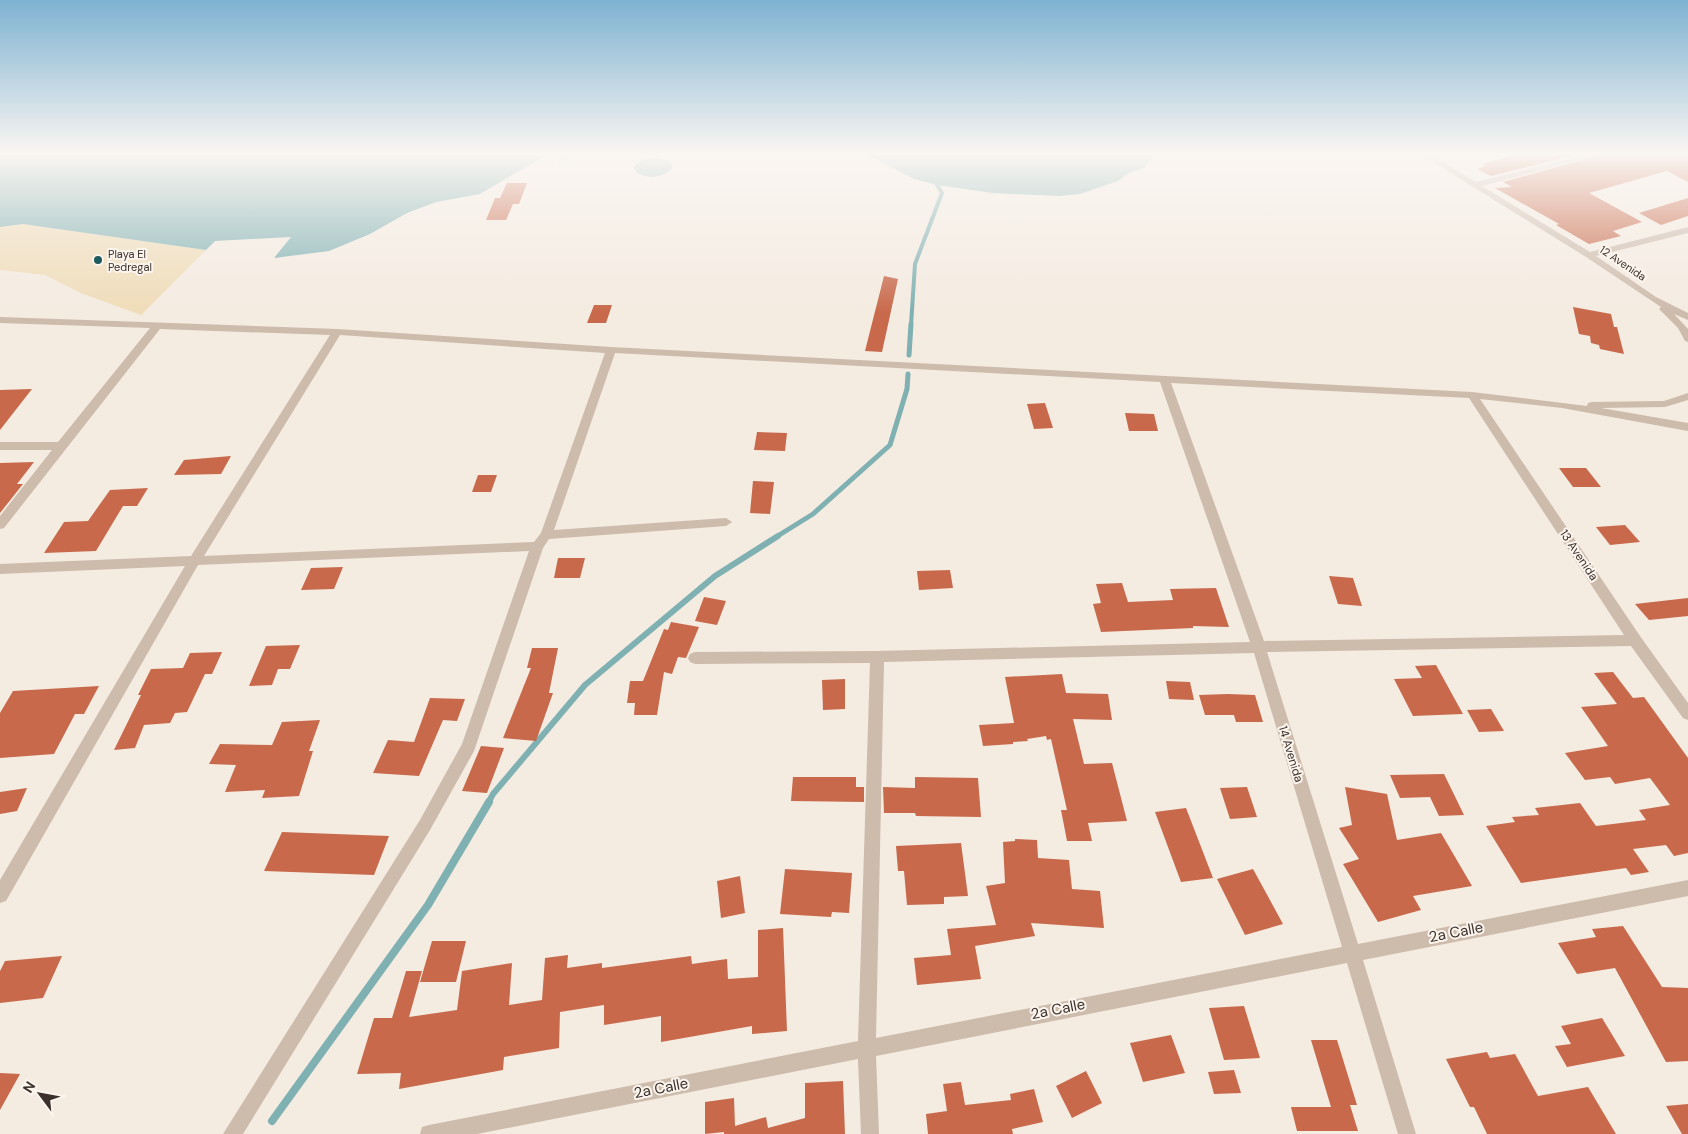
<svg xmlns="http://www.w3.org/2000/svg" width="1688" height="1134" font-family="'DM Sans',sans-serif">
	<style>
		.sand { fill: #efdcb8 }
		.water { fill: #7fb0b2 }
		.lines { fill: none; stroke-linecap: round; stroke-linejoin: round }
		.stream-far3 { stroke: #7fb0b2; stroke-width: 4 }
		.stream-far2 { stroke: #7fb0b2; stroke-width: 5 }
		.stream-far1 { stroke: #7fb0b2; stroke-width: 6 }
		.stream { stroke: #7fb0b2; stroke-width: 8 }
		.building { fill: #c8694b }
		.path { stroke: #b9a596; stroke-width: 2; stroke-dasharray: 2 2; stroke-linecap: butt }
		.minor { fill: #cdbbac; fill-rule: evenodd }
		.poi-dot { fill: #1f5a5e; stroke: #fbf5ee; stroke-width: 2 }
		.labels { text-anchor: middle; stroke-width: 4; stroke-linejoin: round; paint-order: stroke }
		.far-poi-label { font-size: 11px; fill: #3b302b; stroke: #fbf5ee; text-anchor: start }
		.far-street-label { font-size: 11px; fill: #3b302b; stroke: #fbf5ee }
		.street-label { font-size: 12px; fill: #3b302b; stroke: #fbf5ee }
		.near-street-label { font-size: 15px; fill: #3b302b; stroke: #fbf5ee }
	</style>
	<rect width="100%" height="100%" fill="#f4ebe1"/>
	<path class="sand" d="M 23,224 L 206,250 L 141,315 L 81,293 L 45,275 L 0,270 L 0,227 Z"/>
	<path class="water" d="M 0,154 L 548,154 L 480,194 L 436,202 L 407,213 L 370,234 L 329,251 L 274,258 L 291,237 L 215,241 L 206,250 L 23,224 L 0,227 Z
		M 867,154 L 1154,154 L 1144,168 L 1129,173 L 1118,181 L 1080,194 L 1059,196 L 993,193 L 937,185 L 914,179 Z
		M 651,158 L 663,159 L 671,163 L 672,168 C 664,178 648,179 637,173 L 634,167 L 639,162 Z"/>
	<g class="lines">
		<path class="stream-far3" d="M 911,325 L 915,264 L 942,193 L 937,185"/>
		<path class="stream-far2" d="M 909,355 L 911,324
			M 776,537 L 813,514 L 890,445 L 907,389 L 908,374"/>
		<path class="stream-far1" d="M 488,803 L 493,794 L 585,685 L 715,576 L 778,536"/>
		<path class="stream" d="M 272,1121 L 428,905 L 489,802"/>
	</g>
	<path class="building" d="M 1517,154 L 1579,154 L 1491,176 L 1477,169 L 1486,166 L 1482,164 Z
		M 1604,154 L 1688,154 L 1688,182 L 1667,171 L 1589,193 L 1642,222 L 1613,231 L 1621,236 L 1589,244 L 1556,225 L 1559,224 L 1495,188 L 1512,187 L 1503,182 Z
		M 507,183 L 527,183 L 519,204 L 513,204 L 506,220 L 486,220 L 495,198 L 500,198 Z
		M 1688,198 L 1688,216 L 1661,225 L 1639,213 Z
		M 884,276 L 898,279 L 882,352 L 865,351 Z
		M 594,305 L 612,305 L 606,323 L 587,323 Z
		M 1573,307 L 1611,314 L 1614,327 L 1617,327 L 1624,354 L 1600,349 L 1599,345 L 1591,343 L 1590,336 L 1579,334 Z
		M 32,389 L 0,430 L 0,390 Z
		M 1045,403 L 1053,428 L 1034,429 L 1027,404 Z
		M 1125,413 L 1154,414 L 1158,431 L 1129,431 Z
		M 757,432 L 787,433 L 785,451 L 754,450 Z
		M 231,456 L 221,474 L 174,475 L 184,460 Z
		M 34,462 L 17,484 L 23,484 L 0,513 L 0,463 Z
		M 1559,468 L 1586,468 L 1601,487 L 1573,487 Z
		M 478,475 L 497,475 L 491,492 L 472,492 Z
		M 753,481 L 774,482 L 770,514 L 750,513 Z
		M 148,488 L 137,506 L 123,506 L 96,551 L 44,553 L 64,522 L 88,521 L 110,490 Z
		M 1625,525 L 1640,542 L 1610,545 L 1596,527 Z
		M 558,558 L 585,558 L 580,578 L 554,578 Z
		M 343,567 L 334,589 L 301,590 L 311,568 Z
		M 950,570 L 953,588 L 919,590 L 917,571 Z
		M 1329,576 L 1353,578 L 1362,606 L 1338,604 Z
		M 1122,583 L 1128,602 L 1173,600 L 1170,589 L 1216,588 L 1229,627 L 1193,626 L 1193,628 L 1101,632 L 1093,604 L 1101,603 L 1096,584 Z
		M 704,597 L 726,601 L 717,625 L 695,621 Z
		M 1688,598 L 1688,616 L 1649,620 L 1635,604 Z
		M 671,622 L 699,627 L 686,658 L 678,657 L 672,674 L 664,672 L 657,715 L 634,715 L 635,703 L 627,703 L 630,681 L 643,681 L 664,629 L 668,630 Z
		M 300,645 L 290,669 L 278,669 L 272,685 L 249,686 L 266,646 Z
		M 532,648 L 558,648 L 549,693 L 553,693 L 536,741 L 503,738 L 531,668 L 527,668 Z
		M 222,652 L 212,674 L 205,674 L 187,712 L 175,713 L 170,723 L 144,725 L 135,748 L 114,750 L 141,695 L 138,695 L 151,669 L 183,668 L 190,653 Z
		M 1436,665 L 1463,714 L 1413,716 L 1394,679 L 1422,678 L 1415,666 Z
		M 1613,672 L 1633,698 L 1644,697 L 1688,758 L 1688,853 L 1674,856 L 1666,845 L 1633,849 L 1649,872 L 1631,875 L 1626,868 L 1521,883 L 1486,826 L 1515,822 L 1512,817 L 1539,815 L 1535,808 L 1580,803 L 1596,826 L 1646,820 L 1639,810 L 1670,805 L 1650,778 L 1615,784 L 1610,777 L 1585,780 L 1565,753 L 1608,746 L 1581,707 L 1617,704 L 1594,673 Z
		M 1062,674 L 1066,693 L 1108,694 L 1112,720 L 1073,719 L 1084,764 L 1112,763 L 1127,821 L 1088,823 L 1092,841 L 1067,841 L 1061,810 L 1067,810 L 1051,739 L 1047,740 L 1046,736 L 1027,739 L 1028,741 L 1013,742 L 1013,744 L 983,746 L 979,725 L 1014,723 L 1005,677 Z
		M 845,679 L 845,709 L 823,710 L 822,680 Z
		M 1166,681 L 1190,682 L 1194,700 L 1169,699 Z
		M 99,686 L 84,714 L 75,714 L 54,754 L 0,758 L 0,713 L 13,691 Z
		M 1228,694 L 1255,695 L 1263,722 L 1236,722 L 1234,715 L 1205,715 L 1199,695 Z
		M 430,698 L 465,699 L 457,721 L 443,720 L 419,776 L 373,773 L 388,740 L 414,742 Z
		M 1491,709 L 1504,731 L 1479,732 L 1467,710 Z
		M 320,720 L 309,751 L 313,751 L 299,796 L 262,798 L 265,790 L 225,792 L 236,765 L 209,764 L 220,744 L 272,745 L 282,722 Z
		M 481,746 L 504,748 L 487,793 L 462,791 Z
		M 1444,774 L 1464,815 L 1439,816 L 1430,797 L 1400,798 L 1390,775 Z
		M 793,777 L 856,777 L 856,787 L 864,787 L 864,802 L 791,801 Z
		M 915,777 L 978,778 L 981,817 L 916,816 L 915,813 L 884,813 L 883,787 L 915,788 Z
		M 1247,787 L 1257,817 L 1230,819 L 1220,788 Z
		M 1345,787 L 1387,794 L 1397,840 L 1441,833 L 1472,886 L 1413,896 L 1421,910 L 1378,922 L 1343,864 L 1359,859 L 1339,828 L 1352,825 Z
		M 27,788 L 17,811 L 0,814 L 0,792 Z
		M 1186,808 L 1213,878 L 1181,882 L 1155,812 Z
		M 282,832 L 389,836 L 374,875 L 264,871 Z
		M 1015,839 L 1037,840 L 1038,858 L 1069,860 L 1072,889 L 1100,891 L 1104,928 L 1031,923 L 1035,936 L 975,946 L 981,979 L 917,985 L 914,958 L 951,955 L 947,929 L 996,925 L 986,886 L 1005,883 L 1003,842 L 1015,841 Z
		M 961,843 L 968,896 L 944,897 L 944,904 L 907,905 L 904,871 L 898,871 L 896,846 Z
		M 785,869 L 852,873 L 849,913 L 832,912 L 831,917 L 780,914 Z
		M 1253,869 L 1283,924 L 1245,935 L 1217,879 Z
		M 740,876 L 745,913 L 721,918 L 717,881 Z
		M 1623,926 L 1662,987 L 1688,988 L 1688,1061 L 1666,1062 L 1615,968 L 1577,974 L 1558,943 L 1596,937 L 1592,929 Z
		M 783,928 L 787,1031 L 752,1034 L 752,1026 L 661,1042 L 661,1016 L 604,1025 L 604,1005 L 560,1012 L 559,1048 L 504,1057 L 503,1070 L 399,1089 L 401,1073 L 357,1074 L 374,1018 L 392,1018 L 406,971 L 422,971 L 409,1017 L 457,1010 L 462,971 L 512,963 L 509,1005 L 542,1000 L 545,958 L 568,955 L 567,968 L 602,963 L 602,968 L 691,956 L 692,964 L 727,959 L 728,979 L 758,977 L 758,930 Z
		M 432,941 L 466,941 L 456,982 L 420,982 Z
		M 62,956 L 43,998 L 0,1003 L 0,971 L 5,961 Z
		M 1244,1006 L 1260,1058 L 1224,1060 L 1209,1008 Z
		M 1602,1018 L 1625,1056 L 1567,1067 L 1555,1046 L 1571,1044 L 1561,1026 Z
		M 1171,1035 L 1185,1073 L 1143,1082 L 1130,1043 Z
		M 1311,1040 L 1337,1040 L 1357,1105 L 1350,1105 L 1358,1131 L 1297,1131 L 1291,1107 L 1331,1107 Z
		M 1487,1052 L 1490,1058 L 1515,1054 L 1538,1096 L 1588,1087 L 1616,1134 L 1487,1134 L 1474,1107 L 1470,1107 L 1446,1059 Z
		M 1234,1070 L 1241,1093 L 1214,1094 L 1208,1072 Z
		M 1086,1071 L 1102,1103 L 1072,1118 L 1056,1086 Z
		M 0,1073 L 20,1074 L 0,1110 Z
		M 843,1081 L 845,1134 L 724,1134 L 724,1132 L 705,1134 L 705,1102 L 734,1098 L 735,1126 L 766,1117 L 768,1128 L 805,1118 L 805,1083 Z
		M 961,1082 L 965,1105 L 1011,1100 L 1010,1094 L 1034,1089 L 1043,1122 L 1012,1129 L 1013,1134 L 928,1134 L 926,1114 L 947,1111 L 943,1084 Z
		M 1688,1104 L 1688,1134 L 1682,1134 L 1666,1106 Z"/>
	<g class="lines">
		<path class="path" d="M 559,162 L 562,154"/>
		<path class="minor" d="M 1420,154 L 1430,154 L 1476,182 L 1588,154 L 1602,154 L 1482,186 L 1590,252 L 1688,227 L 1688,233 L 1596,256 L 1656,297 L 1688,313 L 1688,320 L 1674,314 L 1688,329 L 1688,342 L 1685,341 L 1678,328 L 1659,309 L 1661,307 L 1586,257 Z
			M 0,317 L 337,329 L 611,347 L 1472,392 L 1587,406 L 1588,403 L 1592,402 L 1664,401 L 1688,393 L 1688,400 L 1665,407 L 1601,408 L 1688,423 L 1688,431 L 1562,408 L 1480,399 L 1640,636 L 1688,703 L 1688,720 L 1683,718 L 1631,646 L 1267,652 L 1358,944 L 1688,880 L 1688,896 L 1363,960 L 1416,1134 L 1398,1134 L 1347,963 L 876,1056 L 879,1134 L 861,1134 L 858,1059 L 477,1134 L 420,1134 L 422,1127 L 429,1125 L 858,1041 L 870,663 L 695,664 L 690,662 L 688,658 L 690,654 L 695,652 L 877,651 L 1250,642 L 1160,382 L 615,353 L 554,530 L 726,518 L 732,522 L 726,526 L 549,539 L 543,548 L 474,751 L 430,830 L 243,1134 L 223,1134 L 420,820 L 462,744 L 529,551 L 198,565 L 6,901 L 0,903 L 0,880 L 185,566 L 0,574 L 0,564 L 191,556 L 330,335 L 160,329 L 4,528 L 0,529 L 0,516 L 52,450 L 0,450 L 0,442 L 58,442 L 150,328 L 0,323 ZM 340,335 L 605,353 L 541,533 L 534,542 L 204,556 ZM 1171,383 L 1469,398 L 1624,635 L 1264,641 ZM 1254,653 L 1342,947 L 876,1038 L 884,662 Z"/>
	</g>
	<linearGradient id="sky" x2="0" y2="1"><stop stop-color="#7eb2d2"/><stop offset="0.49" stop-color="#faf6f2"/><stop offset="1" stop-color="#faf6f2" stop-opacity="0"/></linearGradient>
	<rect width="1688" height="313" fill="url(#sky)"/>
	<circle class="poi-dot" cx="98" cy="260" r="5"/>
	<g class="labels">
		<g class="far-poi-label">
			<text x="108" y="258">Playa El<tspan x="108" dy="13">Pedregal</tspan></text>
		</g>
		<g class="far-street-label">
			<text transform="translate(1623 263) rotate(34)" y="4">12 Avenida</text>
		</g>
		<g class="street-label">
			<text transform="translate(1579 555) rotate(56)" y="4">13 Avenida</text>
			<text transform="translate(1291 754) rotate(73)" y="4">14 Avenida</text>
		</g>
		<g class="near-street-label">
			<text transform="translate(1456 932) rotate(-11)" y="5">2a Calle</text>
			<text transform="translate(1058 1009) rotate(-11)" y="5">2a Calle</text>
			<text transform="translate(661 1088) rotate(-11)" y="5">2a Calle</text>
		</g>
	</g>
	<g transform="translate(40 1094) rotate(302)" stroke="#fbf5ee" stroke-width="4" paint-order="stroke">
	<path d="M0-4L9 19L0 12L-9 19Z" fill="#3b302b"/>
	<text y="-8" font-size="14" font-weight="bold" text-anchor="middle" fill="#3b302b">N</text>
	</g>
</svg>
